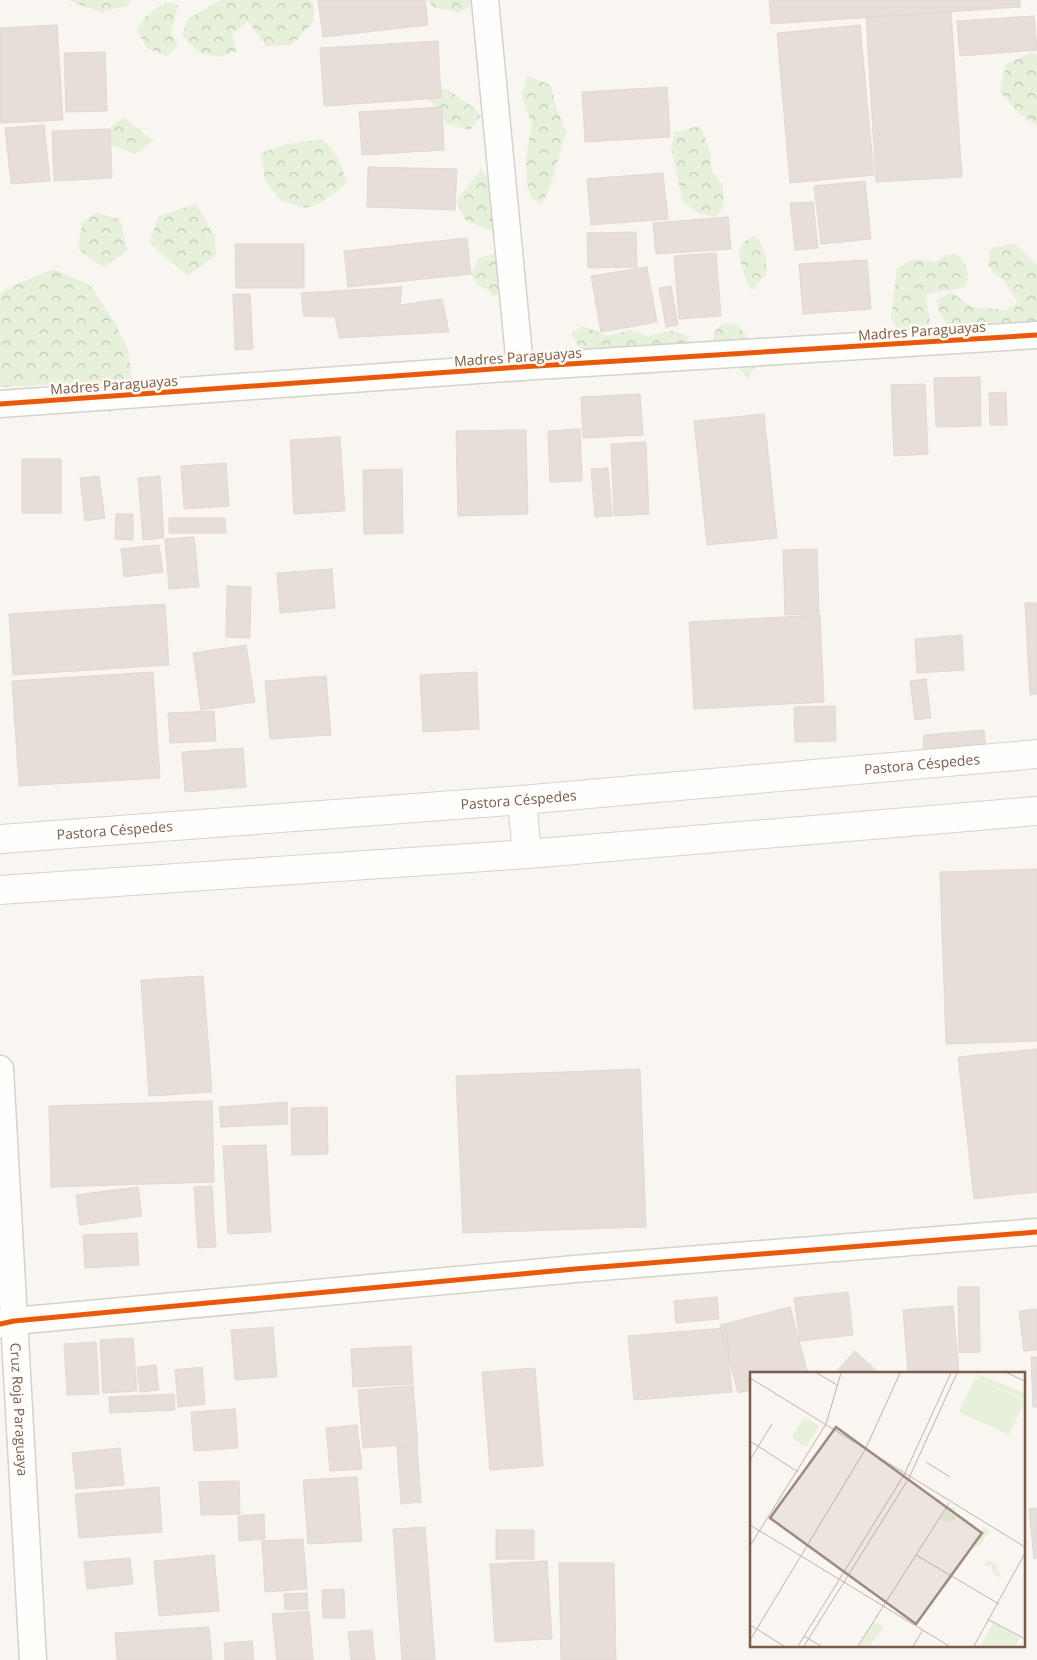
<svg xmlns="http://www.w3.org/2000/svg" width="1037" height="1660" font-family="'Open Sans',sans-serif">
	<style>
		.forest { fill: url(#forest-crowns) }
		.building { fill: #e6ded7; stroke: #e2d8d2 }
		.lines { fill: none; stroke-linecap: round; stroke-linejoin: round }
		.street-casing { stroke: #d7d1cb; stroke-width: 29 }
		.secondary-casing { stroke: #d9d2cb; stroke-width: 30 }
		.street { stroke: #fefefd; stroke-width: 26 }
		.secondary { stroke: #fefefd; stroke-width: 28 }
		.cycleway-casing { stroke: #fffaf3; stroke-width: 8 }
		.cycleway { stroke: #e8590c; stroke-width: 5 }
		.labels { text-anchor: middle; stroke-width: 5; stroke-linejoin: round; paint-order: stroke }
		.street-label { font-size: 14px; fill: #7a5c4d; stroke: #fffaf3 }
		.inset-road { fill: none; stroke: #c2b3aa; stroke-width: 1 }
		.view { fill: #9f8a7d; fill-opacity: 0.15; stroke: #9f8a7d; stroke-width: 2.5 }
		.inset-edge { fill: none; stroke: #7a5c4d; stroke-width: 2.5 }
	</style>
	<defs>
		<pattern id="forest-crowns" width="20" height="18" patternUnits="userSpaceOnUse" patternTransform="scale(1.25)"><rect width="20" height="18" fill="#e7f0db"/><path d="M2 6a3 3 0 1 1 6 0M12 15a3 3 0 1 1 6 0" fill="none" stroke="#c0c6b4"/></pattern>
	</defs>
	<rect width="100%" height="100%" fill="#f9f5f0"/>
	<path class="forest" d="M 67,0 L 131,0 L 127,6 L 101,12 Z
		M 221,0 L 310,0 L 314,6 L 314,21 L 292,45 L 266,46 L 248,21 L 232,34 L 237,51 L 221,57 L 199,53 L 182,35 L 188,19 Z
		M 427,0 L 495,0 L 473,5 L 460,12 L 435,8 Z
		M 166,2 L 178,5 L 171,33 L 178,45 L 167,56 L 147,48 L 137,31 L 145,17 Z
		M 1031,53 L 1037,55 L 1037,126 L 1019,113 L 1000,92 L 1006,64 Z
		M 527,76 L 551,85 L 555,104 L 566,132 L 550,188 L 541,205 L 531,197 L 527,184 L 526,157 L 532,125 L 522,96 Z
		M 447,89 L 470,105 L 481,115 L 470,130 L 445,123 L 443,116 L 429,99 L 437,90 Z
		M 124,117 L 153,141 L 135,154 L 103,142 L 102,134 Z
		M 700,126 L 711,154 L 710,165 L 714,174 L 723,185 L 724,206 L 716,217 L 700,214 L 683,202 L 671,147 L 675,132 Z
		M 323,139 L 338,158 L 347,183 L 321,203 L 306,208 L 281,201 L 265,180 L 261,153 L 288,144 Z
		M 481,169 L 508,203 L 495,232 L 466,221 L 456,201 Z
		M 196,204 L 214,235 L 216,255 L 188,276 L 149,243 L 159,216 Z
		M 96,213 L 120,219 L 127,251 L 104,268 L 78,249 L 82,222 Z
		M 753,236 C 766,242 765,260 767,272 L 752,291 C 747,280 734,255 742,244 C 744,241 750,238 753,236 Z
		M 1015,244 L 1037,264 L 1037,342 L 947,325 L 938,309 L 937,300 L 951,292 L 972,307 L 1006,310 L 1018,303 L 1005,282 L 994,273 L 988,265 L 990,251 L 993,247 Z
		M 493,254 L 500,257 L 508,283 L 498,294 L 492,297 L 489,290 L 478,285 L 471,274 L 479,258 Z
		M 957,254 C 967,266 971,271 965,287 C 951,293 940,288 926,295 L 930,322 L 922,335 L 898,331 L 891,318 L 897,268 L 914,259 L 936,262 L 944,255 Z
		M 53,269 L 89,284 L 114,321 L 128,350 L 134,395 L 110,412 L 87,407 L 45,385 L 0,387 L 0,295 L 8,288 Z
		M 734,323 C 746,334 758,346 756,364 C 755,369 750,374 748,378 L 713,339 L 716,330 L 721,325 Z
		M 582,326 L 608,336 L 630,330 L 648,336 L 671,331 L 685,334 L 696,351 L 664,372 L 650,375 L 591,367 L 571,334 Z"/>
	<path class="building" d="M 318,0 L 425,0 L 428,25 L 323,37 Z
		M 769,0 L 1020,0 L 1020,7 L 771,24 Z
		M 951,12 L 962,177 L 876,182 L 866,17 Z
		M 1034,16 L 1037,50 L 960,56 L 957,21 Z
		M 57,25 L 63,120 L 0,123 L 0,28 Z
		M 860,25 L 874,175 L 790,183 L 777,33 Z
		M 438,41 L 441,98 L 324,106 L 320,48 Z
		M 105,52 L 107,111 L 66,112 L 64,53 Z
		M 667,87 L 670,137 L 585,142 L 582,92 Z
		M 442,107 L 444,150 L 362,155 L 359,112 Z
		M 44,125 L 50,181 L 11,184 L 5,128 Z
		M 110,129 L 112,178 L 54,181 L 52,131 Z
		M 368,167 L 457,169 L 455,210 L 367,207 Z
		M 663,173 L 668,219 L 591,225 L 587,179 Z
		M 865,181 L 871,239 L 821,244 L 814,186 Z
		M 813,202 L 818,248 L 795,250 L 790,203 Z
		M 728,217 L 731,249 L 656,254 L 653,223 Z
		M 636,232 L 637,267 L 588,268 L 587,233 Z
		M 467,238 L 471,274 L 348,287 L 344,251 Z
		M 235,244 L 304,244 L 304,288 L 236,288 Z
		M 716,253 L 721,316 L 679,319 L 674,256 Z
		M 867,260 L 871,309 L 803,314 L 799,264 Z
		M 647,267 L 657,322 L 601,332 L 591,276 Z
		M 671,286 L 678,325 L 666,327 L 659,288 Z
		M 402,287 L 400,305 L 442,299 L 449,332 L 339,338 L 335,317 L 304,316 L 301,293 Z
		M 233,294 L 250,294 L 253,349 L 235,350 Z
		M 980,377 L 981,426 L 936,427 L 934,378 Z
		M 925,384 L 928,454 L 894,456 L 891,385 Z
		M 1006,392 L 1007,425 L 990,425 L 989,393 Z
		M 640,394 L 643,435 L 583,438 L 581,397 Z
		M 764,414 L 777,538 L 707,545 L 694,421 Z
		M 580,429 L 582,481 L 550,482 L 548,431 Z
		M 526,430 L 528,514 L 458,516 L 456,431 Z
		M 340,437 L 345,511 L 294,514 L 290,440 Z
		M 646,442 L 649,514 L 614,516 L 611,444 Z
		M 22,459 L 61,459 L 61,513 L 22,513 Z
		M 226,463 L 229,506 L 184,509 L 181,466 Z
		M 608,468 L 612,516 L 595,517 L 591,469 Z
		M 402,469 L 403,533 L 364,534 L 363,470 Z
		M 99,476 L 105,518 L 85,521 L 80,478 Z
		M 160,476 L 164,538 L 143,540 L 138,478 Z
		M 116,514 L 133,514 L 133,540 L 115,539 Z
		M 169,518 L 225,518 L 226,533 L 169,533 Z
		M 194,537 L 199,587 L 169,589 L 165,539 Z
		M 159,545 L 163,572 L 124,577 L 121,549 Z
		M 817,549 L 819,614 L 785,615 L 783,550 Z
		M 332,569 L 335,608 L 280,613 L 277,573 Z
		M 227,586 L 251,587 L 250,638 L 226,637 Z
		M 1025,603 L 1037,603 L 1037,694 L 1030,695 Z
		M 165,604 L 169,665 L 13,675 L 9,614 Z
		M 820,615 L 824,702 L 694,709 L 689,622 Z
		M 962,635 L 964,670 L 917,673 L 915,639 Z
		M 246,645 L 255,702 L 201,710 L 193,653 Z
		M 153,672 L 160,778 L 19,786 L 12,681 Z
		M 477,672 L 479,729 L 423,732 L 420,675 Z
		M 326,676 L 331,735 L 270,739 L 265,681 Z
		M 926,679 L 931,718 L 915,720 L 910,681 Z
		M 835,706 L 836,741 L 795,742 L 794,707 Z
		M 214,711 L 216,741 L 170,743 L 168,713 Z
		M 984,730 L 986,753 L 922,763 L 924,735 Z
		M 243,748 L 246,787 L 185,792 L 182,752 Z
		M 1037,869 L 1037,1041 L 946,1044 L 940,872 Z
		M 203,976 L 212,1092 L 149,1096 L 141,980 Z
		M 1037,1049 L 1037,1192 L 974,1199 L 958,1057 Z
		M 640,1069 L 646,1227 L 463,1233 L 456,1076 Z
		M 212,1101 L 214,1182 L 51,1187 L 49,1106 Z
		M 287,1102 L 288,1124 L 221,1127 L 219,1107 Z
		M 327,1107 L 328,1154 L 292,1155 L 291,1108 Z
		M 266,1145 L 271,1232 L 228,1234 L 223,1146 Z
		M 212,1186 L 216,1247 L 198,1248 L 194,1187 Z
		M 138,1187 L 142,1216 L 80,1225 L 76,1195 Z
		M 137,1233 L 139,1265 L 85,1268 L 83,1235 Z
		M 958,1287 L 979,1287 L 980,1352 L 959,1353 Z
		M 848,1292 L 853,1335 L 800,1341 L 794,1298 Z
		M 717,1297 L 719,1319 L 676,1323 L 674,1301 Z
		M 953,1306 L 959,1374 L 908,1374 L 903,1310 Z
		M 790,1307 L 808,1374 L 751,1374 L 751,1390 L 738,1393 L 720,1325 Z
		M 1037,1309 L 1037,1350 L 1024,1351 L 1019,1311 Z
		M 273,1327 L 277,1377 L 235,1380 L 231,1330 Z
		M 726,1328 L 732,1392 L 634,1400 L 628,1336 Z
		M 133,1338 L 137,1391 L 103,1393 L 100,1340 Z
		M 96,1342 L 99,1394 L 67,1395 L 64,1344 Z
		M 411,1346 L 413,1384 L 353,1387 L 351,1349 Z
		M 855,1351 L 880,1374 L 834,1374 Z
		M 1031,1357 L 1037,1357 L 1037,1407 L 1033,1407 Z
		M 156,1365 L 159,1390 L 140,1392 L 137,1367 Z
		M 202,1367 L 205,1404 L 178,1407 L 175,1370 Z
		M 535,1368 L 543,1466 L 490,1470 L 482,1372 Z
		M 413,1386 L 418,1444 L 363,1448 L 358,1390 Z
		M 174,1394 L 175,1410 L 110,1413 L 109,1397 Z
		M 235,1409 L 238,1448 L 194,1451 L 191,1412 Z
		M 357,1425 L 362,1469 L 330,1471 L 326,1428 Z
		M 417,1445 L 421,1502 L 401,1504 L 397,1447 Z
		M 120,1448 L 124,1485 L 76,1489 L 72,1453 Z
		M 357,1477 L 362,1541 L 308,1544 L 303,1480 Z
		M 239,1481 L 240,1514 L 201,1515 L 199,1482 Z
		M 159,1487 L 162,1532 L 79,1538 L 75,1494 Z
		M 1037,1508 L 1037,1558 L 1034,1559 L 1029,1509 Z
		M 264,1514 L 265,1539 L 239,1541 L 238,1516 Z
		M 425,1527 L 435,1660 L 402,1660 L 393,1529 Z
		M 496,1530 L 534,1530 L 534,1559 L 496,1559 Z
		M 303,1539 L 307,1589 L 265,1592 L 262,1541 Z
		M 214,1555 L 219,1611 L 159,1616 L 154,1561 Z
		M 130,1558 L 133,1584 L 87,1589 L 84,1562 Z
		M 547,1561 L 552,1639 L 495,1642 L 490,1564 Z
		M 559,1563 L 614,1563 L 616,1660 L 561,1660 Z
		M 344,1589 L 345,1618 L 323,1618 L 322,1590 Z
		M 307,1593 L 308,1609 L 285,1610 L 284,1594 Z
		M 309,1611 L 313,1660 L 277,1660 L 272,1614 Z
		M 209,1627 L 212,1660 L 117,1660 L 115,1633 Z
		M 372,1630 L 375,1660 L 351,1660 L 348,1632 Z
		M 252,1641 L 254,1660 L 225,1660 L 224,1643 Z"/>
	<g class="lines">
		<defs>
			<g id="street">
				<path d="M 485,0 L 520,367"/>
				<path d="M 0,404 L 520,367 L 1037,335"/>
				<path id="s1" d="M 0,1069 L 33,1660"/>
				<path d="M 0,1324 L 14,1321 L 575,1269 L 1037,1232"/>
			</g>
			<g id="secondary">
				<path d="M 522,800 L 527,854"/>
				<path id="s2" d="M 0,839 L 522,800 L 1037,754"/>
				<path d="M 0,890 L 527,854 L 1037,811"/>
			</g>
		</defs>
		<use href="#street" class="street-casing"/>
		<use href="#secondary" class="secondary-casing"/>
		<use href="#street" class="street"/>
		<use href="#secondary" class="secondary"/>
		<defs>
			<path id="cycleway" d="M 0,404 L 520,367 L 1037,335
				M 0,1324 L 14,1321 L 575,1269 L 1037,1232"/>
		</defs>
		<use href="#cycleway" class="cycleway-casing"/>
		<use href="#cycleway" class="cycleway"/>
	</g>
	<g class="labels">
		<g class="street-label">
			<text transform="translate(922 331) rotate(-4)" y="5">Madres Paraguayas</text>
			<text transform="translate(518 357) rotate(-4)" y="5">Madres Paraguayas</text>
			<text transform="translate(114 385) rotate(-4)" y="5">Madres Paraguayas</text>
			<text dy="5" stroke="none"><textPath href="#s2" startOffset="925">Pastora Céspedes</textPath></text>
			<text dy="5" stroke="none"><textPath href="#s2" startOffset="520">Pastora Céspedes</textPath></text>
			<text dy="5" stroke="none"><textPath href="#s2" startOffset="115">Pastora Céspedes</textPath></text>
			<text dy="5" stroke="none"><textPath href="#s1" startOffset="341">Cruz Roja Paraguaya</textPath></text>
		</g>
	</g>
	<g transform="translate(750 1372)">
		<rect width="275" height="275" fill="#f9f5f0"/>
		<path d="M 54,45 L 69,54 L 56,75 L 42,66 Z" fill="#e7f0db"/>
		<path d="M 227,2 L 275,21 L 275,27 L 229,8 ZM 199,135 L 205,136 L 205,148 L 196,150 L 189,147 ZM 234,155 L 239,158 L 230,174 L 224,175 L 224,169 ZM 236,188 L 246,191 L 251,206 L 242,201 L 242,194 L 234,194 ZM 123,251 L 131,252 L 133,257 L 119,274 L 109,274 Z" fill="#e7f0db"/>
		<path d="M 225,6 L 275,29 L 259,63 L 209,40 ZM 243,251 L 270,266 L 265,274 L 231,274 Z" fill="#e7f0db"/>
		<path class="inset-road" d="M 67,1 L 87,13M 257,1 L 275,9M 0,6 L 275,175M 0,69 L 48,100M 0,88 L 22,52M 176,90 L 200,105M 0,153 L 199,274M 0,174 L 76,52 L 91,1M 166,183 L 249,232M 239,248 L 275,267M 0,253 L 34,274M 54,264 L 71,274M 0,268 L 115,78 L 150,1M 48,274 L 154,103 L 201,1M 54,274 L 159,106 L 207,1M 108,274 L 199,131M 163,274 L 173,258M 224,274 L 275,181"/>
		<path class="view" d="M 86,55 L 232,161 L 166,252 L 20,146 Z"/>
		<rect width="275" height="275" class="inset-edge"/>
	</g>
</svg>
